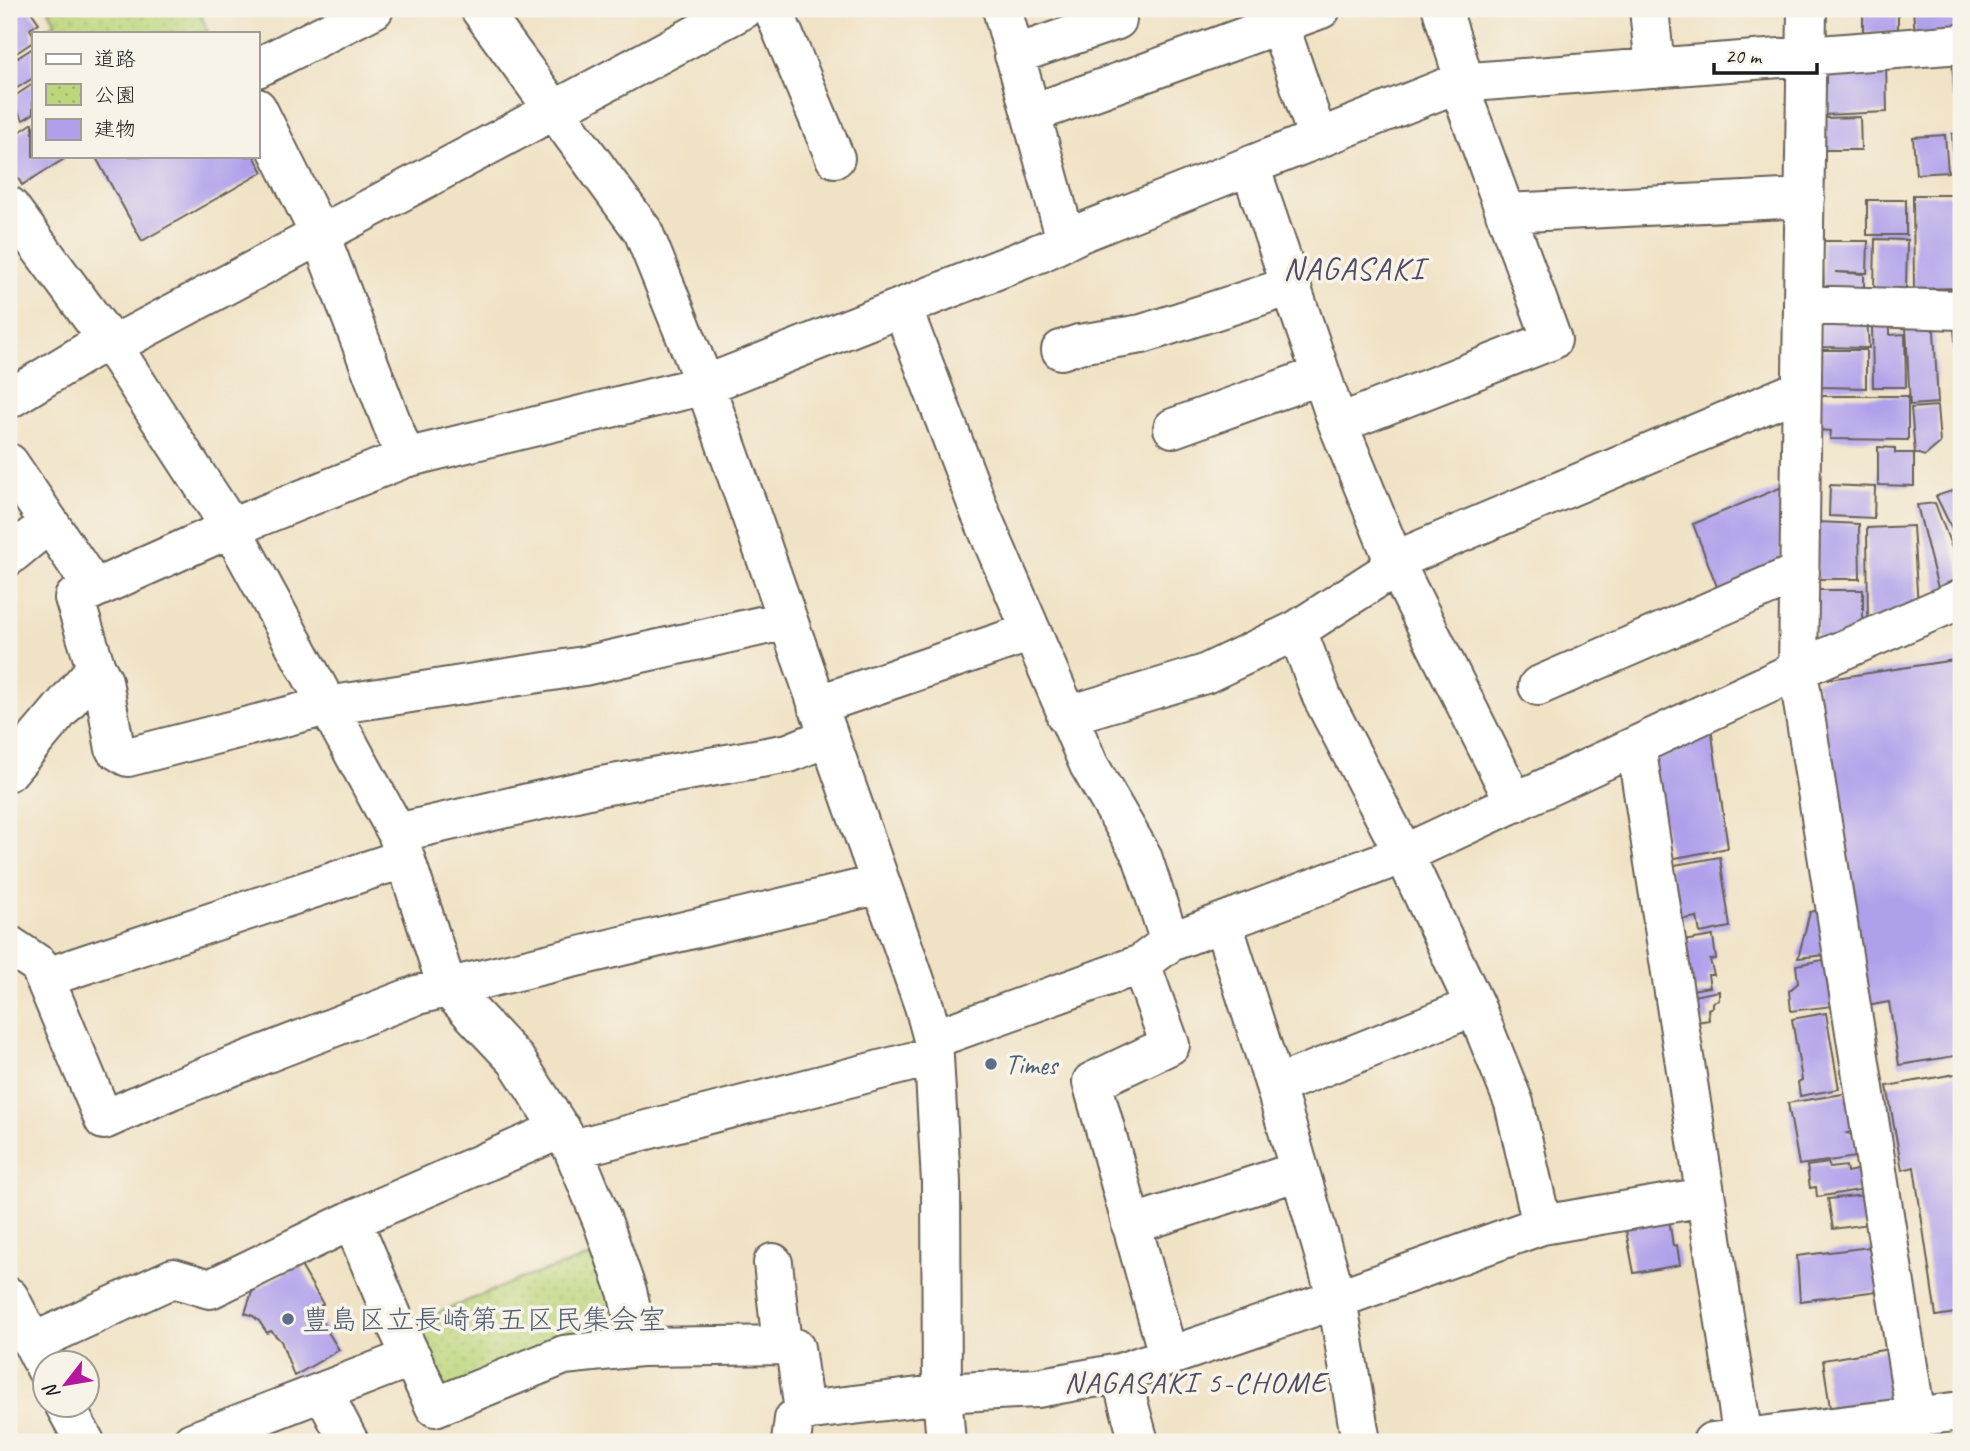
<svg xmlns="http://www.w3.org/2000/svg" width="1970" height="1451" font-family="Caveat,'Klee One',sans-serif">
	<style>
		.park { fill: url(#park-dots); stroke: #6c794c; stroke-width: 2 }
		.building { fill: #b0a0eb }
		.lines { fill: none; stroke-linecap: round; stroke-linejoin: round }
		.minor-casing { stroke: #666157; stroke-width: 42 }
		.minor { stroke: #fff; stroke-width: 38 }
		.service-dot { fill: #5c6f8a; stroke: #f7f3e8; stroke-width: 2.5 }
		.labels { text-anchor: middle; stroke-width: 7; stroke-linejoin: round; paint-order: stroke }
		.service-label { font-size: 28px; fill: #4e5e75; stroke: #f7f3e8; text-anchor: start }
		.neighbourhood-label { font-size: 30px; letter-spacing: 2px; fill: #504a64; stroke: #f7f3e8 }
		.quarter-label { font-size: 32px; letter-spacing: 2px; fill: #504a64; stroke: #f7f3e8 }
	</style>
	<defs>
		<pattern id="park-dots" width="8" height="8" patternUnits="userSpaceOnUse" patternTransform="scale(1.75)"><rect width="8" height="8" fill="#bcd67c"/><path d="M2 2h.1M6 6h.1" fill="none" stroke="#a1b76b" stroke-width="1.8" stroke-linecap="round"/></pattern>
	</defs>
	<rect width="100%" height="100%" fill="#f7f3e8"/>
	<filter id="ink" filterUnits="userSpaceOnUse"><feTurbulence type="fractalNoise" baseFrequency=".0143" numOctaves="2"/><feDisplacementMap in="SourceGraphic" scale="14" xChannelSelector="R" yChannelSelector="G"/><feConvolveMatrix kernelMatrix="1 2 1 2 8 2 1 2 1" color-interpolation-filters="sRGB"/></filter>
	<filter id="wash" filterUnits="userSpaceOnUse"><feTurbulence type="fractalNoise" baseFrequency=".00686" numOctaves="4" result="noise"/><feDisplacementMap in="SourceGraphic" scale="28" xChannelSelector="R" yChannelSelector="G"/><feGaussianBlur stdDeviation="1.57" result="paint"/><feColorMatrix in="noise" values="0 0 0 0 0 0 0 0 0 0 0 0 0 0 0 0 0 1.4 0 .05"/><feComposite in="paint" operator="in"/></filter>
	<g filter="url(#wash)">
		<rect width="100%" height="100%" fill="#f0e2c5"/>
		<path class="park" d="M 48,9 L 199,9 L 208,33 L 43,33 L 42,31 L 56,23 Z
			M 601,1253 L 628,1341 L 445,1393 L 407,1326 L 520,1279 Z"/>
		<g id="blocks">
			<path class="building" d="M 9,9 L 29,9 L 39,23 L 30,29 L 33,34 L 33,42 L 9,58 Z
				M 1863,9 L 1898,9 L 1898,33 L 1863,33 Z
				M 1913,9 L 1961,9 L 1961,37 L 1915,37 Z
				M 33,48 L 33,78 L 9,93 L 9,63 Z
				M 1952,58 L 1961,58 L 1961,94 L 1954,94 Z
				M 1886,62 L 1887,112 L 1824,115 L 1825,66 Z
				M 33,84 L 33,114 L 23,120 L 10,99 Z
				M 1860,117 L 1861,150 L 1825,150 L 1825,118 Z
				M 33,123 L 33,156 L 69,156 L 22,185 L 9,163 L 9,139 Z
				M 1961,133 L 1961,171 L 1954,171 L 1952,134 Z
				M 1945,135 L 1948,172 L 1916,174 L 1913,137 Z
				M 95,156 L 254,156 L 263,172 L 142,241 Z
				M 1913,195 L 1961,195 L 1961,288 L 1914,289 Z
				M 1867,200 L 1906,200 L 1906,235 L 1867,235 Z
				M 1875,239 L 1907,240 L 1906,290 L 1874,289 Z
				M 1822,241 L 1868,241 L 1867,273 L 1835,272 L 1864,274 L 1864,295 L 1824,294 Z
				M 1821,318 L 1867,319 L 1869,348 L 1820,347 Z
				M 1872,323 L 1890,323 L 1890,335 L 1905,334 L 1906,387 L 1873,387 Z
				M 1961,323 L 1961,372 L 1958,372 L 1954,329 Z
				M 1927,326 L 1934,331 L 1938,403 L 1910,405 L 1906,327 Z
				M 1821,350 L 1866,350 L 1866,388 L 1821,387 Z
				M 1820,396 L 1908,396 L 1908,440 L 1830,439 L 1831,431 L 1819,430 Z
				M 1937,406 L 1940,443 L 1925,456 L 1915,453 L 1911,408 Z
				M 1878,447 L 1895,448 L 1895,453 L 1914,453 L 1914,486 L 1878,485 Z
				M 1830,485 L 1875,487 L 1874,518 L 1829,516 Z
				M 1782,487 L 1780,568 L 1721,597 L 1693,524 Z
				M 1961,488 L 1961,547 L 1936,496 Z
				M 1935,503 L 1961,572 L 1961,590 L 1941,600 L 1917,505 Z
				M 1818,522 L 1859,524 L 1860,579 L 1817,579 Z
				M 1913,526 L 1918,607 L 1868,623 L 1867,528 Z
				M 1817,590 L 1863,590 L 1863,629 L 1816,647 Z
				M 1961,659 L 1961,1055 L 1899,1065 L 1889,1002 L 1866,1006 L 1816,681 Z
				M 1710,721 L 1728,848 L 1670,859 L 1651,758 Z
				M 1720,857 L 1730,927 L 1700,933 L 1697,917 L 1678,920 L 1669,866 Z
				M 1827,908 L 1833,954 L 1798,958 L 1810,912 Z
				M 1713,936 L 1716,959 L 1710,960 L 1714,975 L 1708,975 L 1710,987 L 1685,991 L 1677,942 Z
				M 1834,958 L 1842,1005 L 1791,1011 L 1789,991 L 1798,983 L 1796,965 Z
				M 1719,991 L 1719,1000 L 1713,1002 L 1713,1007 L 1708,1009 L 1709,1020 L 1692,1023 L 1688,997 Z
				M 1826,1013 L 1839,1089 L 1800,1096 L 1798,1082 L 1802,1080 L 1792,1019 Z
				M 1961,1073 L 1961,1312 L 1936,1316 L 1914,1167 L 1902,1170 L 1887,1086 Z
				M 1855,1092 L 1861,1129 L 1847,1133 L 1853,1135 L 1857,1157 L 1799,1165 L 1788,1103 Z
				M 1828,1163 L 1830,1168 L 1846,1166 L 1847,1172 L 1861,1169 L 1865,1189 L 1817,1197 L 1816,1187 L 1810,1188 L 1807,1166 Z
				M 1865,1195 L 1870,1224 L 1833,1229 L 1828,1199 Z
				M 1669,1219 L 1673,1246 L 1677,1245 L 1680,1265 L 1634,1273 L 1625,1225 Z
				M 1878,1246 L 1886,1290 L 1800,1301 L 1797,1256 Z
				M 300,1264 L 323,1304 L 314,1309 L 339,1350 L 294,1376 L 281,1341 L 271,1331 L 267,1333 L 259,1321 L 253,1316 L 245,1313 L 252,1292 Z
				M 1895,1348 L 1901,1406 L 1831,1415 L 1823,1360 Z"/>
		</g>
	</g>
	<g filter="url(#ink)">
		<use href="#blocks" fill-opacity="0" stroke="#666157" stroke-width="2"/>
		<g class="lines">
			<defs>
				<path id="minor" d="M 480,9 L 643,231 L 705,385 L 924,1006 L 933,1039 L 941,1182 L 942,1395 L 946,1442
					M 773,9 L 835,158
					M 1002,9 L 1066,240
					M 1274,9 L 1318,139
					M 1442,9 L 1465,83
					M 1649,9 L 1655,68
					M 1807,9 L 1798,671 L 1916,1417 L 1911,1442
					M 1014,55 L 1117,20
					M 257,68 L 374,9
					M 257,108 L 320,235 L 405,458
					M 1031,114 L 1321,9
					M 1250,166 L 1338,424 L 1394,561 L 1515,803
					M 9,206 L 111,344 L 231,528 L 397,833 L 447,987 L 516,1060 L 573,1149 L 602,1220 L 627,1291 L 640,1347
					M 1505,213 L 1805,198
					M 1803,305 L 1961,310
					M 902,307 L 980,512 L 1089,765 L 1142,856 L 1170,942
					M 1061,350 L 1079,344 L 1142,334 L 1291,286
					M 9,399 L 93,348 L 121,341 L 744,9
					M 1338,424 L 1552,340 L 1458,83
					M 1173,428 L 1321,375
					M 9,463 L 94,589
					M 9,556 L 49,523
					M 1297,630 L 1322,697 L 1404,854 L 1475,1006 L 1514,1103 L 1542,1225
					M 96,668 L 103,681 L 115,749 L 128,757 L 327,706 L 584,666 L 787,620
					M 1538,686 L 1800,572
					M 817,705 L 1031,632
					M 1066,716 L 1205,674 L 1297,630 L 1382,575 L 1394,561 L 1802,389
					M 1636,746 L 1743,1439
					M 9,771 L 96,668 L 74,598 L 231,528 L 405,458 L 705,385 L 1042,252 L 1083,232 L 1458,83 L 1961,44
					M 397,833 L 602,786 L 789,753 L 828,737
					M 1223,924 L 1275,1086 L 1337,1299 L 1361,1442
					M 9,945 L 39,965 L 104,1120 L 171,1090 L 417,995 L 881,884
					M 1141,964 L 1170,1045 L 1092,1082 L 1168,1355
					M 44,978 L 405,858
					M 933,1039 L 1141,964 L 1170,942 L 1404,854 L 1813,663 L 1961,599
					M 1275,1086 L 1475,1006
					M 573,1149 L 934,1056
					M 352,1220 L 394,1320 L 435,1407 L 564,1355 L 640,1347 L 782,1345 L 795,1348 L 804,1411
					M 1131,1225 L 1299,1171
					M 773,1263 L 782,1345
					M 9,1297 L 46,1369
					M 32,1343 L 173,1278 L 210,1289 L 352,1220 L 561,1129
					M 1120,1373 L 1139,1442
					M 323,1392 L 349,1442
					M 65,1406 L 85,1442
					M 192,1442 L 412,1357
					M 791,1442 L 794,1419 L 804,1411 L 960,1392 L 1037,1388 L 1120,1373 L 1337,1299 L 1542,1225 L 1705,1197
					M 1712,1442 L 1961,1411"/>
			</defs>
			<use href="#minor" class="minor-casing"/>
			<use href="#minor" class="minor"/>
		</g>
	</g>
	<g class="service-dot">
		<circle cx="991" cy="1064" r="7"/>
		<circle cx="288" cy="1319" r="7"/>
	</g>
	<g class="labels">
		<g class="service-label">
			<text x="1005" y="1074">Times</text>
			<text x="302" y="1329">豊島区立長崎第五区民集会室</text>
		</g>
		<g class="neighbourhood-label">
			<text x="1196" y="1392">NAGASAKI 5-CHOME</text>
		</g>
		<g class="quarter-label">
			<text x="1354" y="279">NAGASAKI</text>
		</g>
	</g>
	<rect width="1970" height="1451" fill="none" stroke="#f7f3e8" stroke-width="35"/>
	<rect x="32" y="32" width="228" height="126" fill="#f7f3e8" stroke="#9f9d96" stroke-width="2"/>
	<rect x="46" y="54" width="35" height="10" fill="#ffffff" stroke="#9f9d96" stroke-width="2"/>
	<text x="94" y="66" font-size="21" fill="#1c1c1c">道路</text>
	<rect x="46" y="84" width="35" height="21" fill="url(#park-dots)" stroke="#9f9d96" stroke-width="2"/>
	<text x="94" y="102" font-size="21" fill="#1c1c1c">公園</text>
	<rect x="46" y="119" width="35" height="21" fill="#b0a0eb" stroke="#9f9d96" stroke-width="2"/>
	<text x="94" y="136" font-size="21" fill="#1c1c1c">建物</text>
	<g transform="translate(66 1384) rotate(239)"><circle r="33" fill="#f7f3e8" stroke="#9f9d96" stroke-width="2"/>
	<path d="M0-5L12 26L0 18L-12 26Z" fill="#b5179e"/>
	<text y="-10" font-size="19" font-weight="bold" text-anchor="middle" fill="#1c1c1c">N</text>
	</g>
	<path d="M1714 63v10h103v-10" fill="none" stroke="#1c1c1c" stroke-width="3.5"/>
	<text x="1725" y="63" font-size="21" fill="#1c1c1c" stroke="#f7f3e8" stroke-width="5" paint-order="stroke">20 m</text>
</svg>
